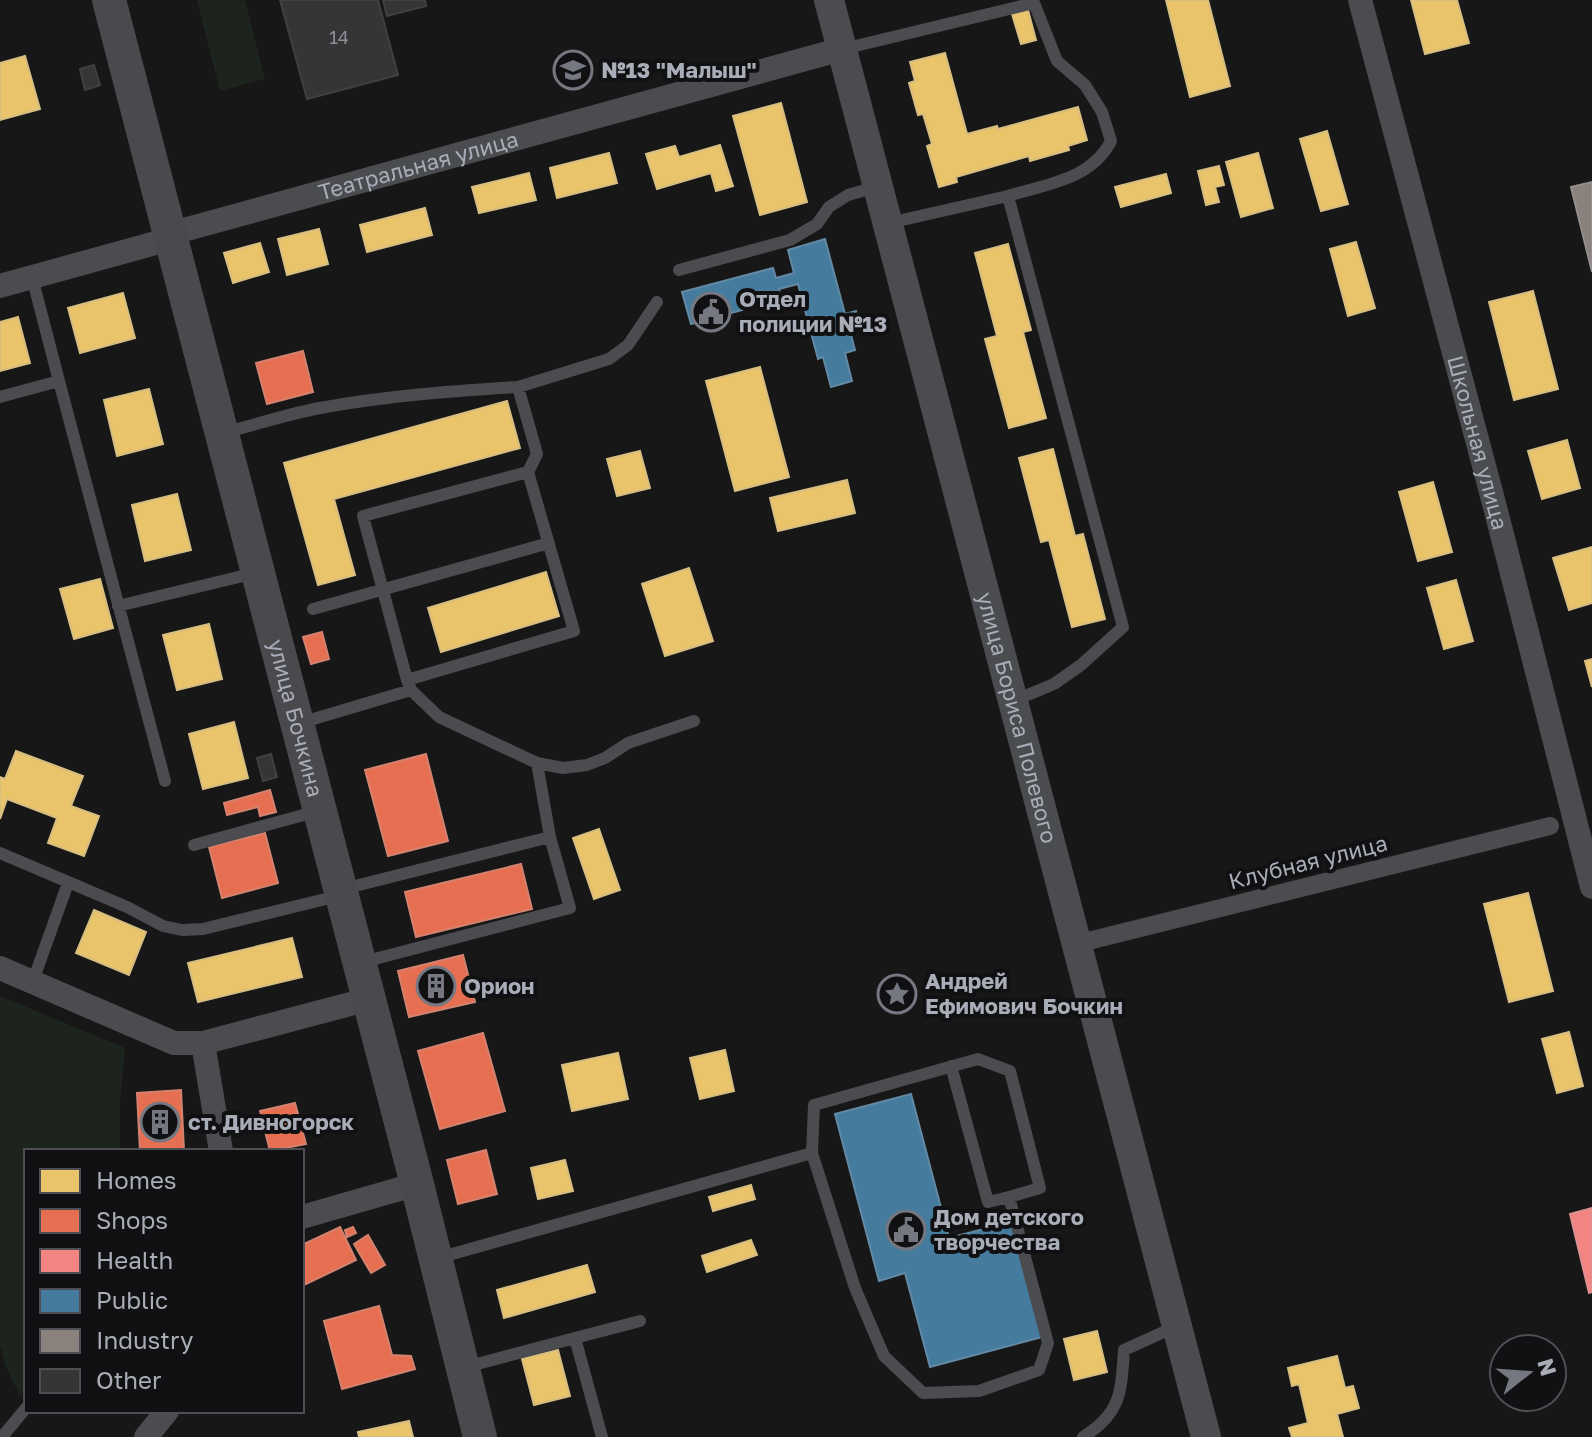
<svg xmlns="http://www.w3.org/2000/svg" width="1592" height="1437" font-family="'Golos Text',sans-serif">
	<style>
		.green { fill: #1d241e }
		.homes { fill: #e9c46a; stroke: #d6bd81; stroke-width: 2 }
		.shops { fill: #e76f51; stroke: #d48270; stroke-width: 2 }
		.health { fill: #f28482; stroke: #dc9092; stroke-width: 2 }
		.public { fill: #457b9d; stroke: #638aa5; stroke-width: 2 }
		.industry { fill: #8a817c; stroke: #938e8e; stroke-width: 2 }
		.building { fill: #353536; stroke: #3f4043; stroke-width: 2 }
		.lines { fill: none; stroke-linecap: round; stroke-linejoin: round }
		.service { stroke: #4b4c50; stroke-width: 12 }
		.pedestrian { stroke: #4b4c50; stroke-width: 18 }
		.minor { stroke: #4b4c50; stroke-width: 24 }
		.tertiary { stroke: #4b4c50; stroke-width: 30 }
		.secondary { stroke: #4a4a4e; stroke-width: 34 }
		.labels { text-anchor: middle; stroke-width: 8; stroke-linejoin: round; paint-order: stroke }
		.number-label { font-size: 18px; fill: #8b8f98 }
		.poi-label { font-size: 22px; font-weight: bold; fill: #a8adb8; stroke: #111113; text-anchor: start }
		.street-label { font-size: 22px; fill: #a8adb8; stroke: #111113 }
	</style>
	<rect width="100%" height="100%" fill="#171717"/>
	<path class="green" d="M 197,0 L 245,0 L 265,79 L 220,91 Z
		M 0,996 L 125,1048 L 120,1103 L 120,1151 L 26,1151 L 26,1388 L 20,1396 L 6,1367 L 0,1345 Z"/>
	<path class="homes" d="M 1166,0 L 1208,0 L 1230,86 L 1190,97 Z
		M 1411,0 L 1457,0 L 1469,43 L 1425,54 Z
		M 1028,10 L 1036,40 L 1021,44 L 1012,14 Z
		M 945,53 L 967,134 L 997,126 L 998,129 L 1078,107 L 1087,140 L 1068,146 L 1069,150 L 1030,161 L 1029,156 L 956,177 L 957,182 L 939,187 L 927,146 L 932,144 L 923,114 L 918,115 L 909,83 L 915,81 L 910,62 Z
		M 25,56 L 40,109 L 0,120 L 0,63 Z
		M 781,103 L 807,202 L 760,215 L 733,116 Z
		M 1327,131 L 1348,204 L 1321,211 L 1300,139 Z
		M 720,145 L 733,186 L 716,191 L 711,173 L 657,189 L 646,154 L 675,146 L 679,157 Z
		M 609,153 L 617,183 L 557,198 L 550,168 Z
		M 1258,153 L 1273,208 L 1241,217 L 1226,162 Z
		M 1219,166 L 1224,185 L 1215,187 L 1219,202 L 1206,205 L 1198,171 Z
		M 529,173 L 536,200 L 479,213 L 472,187 Z
		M 1166,174 L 1171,193 L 1121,207 L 1115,187 Z
		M 425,208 L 432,235 L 367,252 L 360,225 Z
		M 319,229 L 328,264 L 287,275 L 278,239 Z
		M 1356,242 L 1375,308 L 1348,316 L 1330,249 Z
		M 260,243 L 269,272 L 233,283 L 224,253 Z
		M 1008,244 L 1031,330 L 1023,332 L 1046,418 L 1009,428 L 985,339 L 997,336 L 975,253 Z
		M 1533,291 L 1558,389 L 1514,400 L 1489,302 Z
		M 123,293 L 135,338 L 80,353 L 68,308 Z
		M 18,317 L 30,363 L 0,371 L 0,322 Z
		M 760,367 L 789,477 L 735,491 L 706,381 Z
		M 149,389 L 163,444 L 117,456 L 104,400 Z
		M 507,401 L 520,448 L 334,499 L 355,575 L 318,585 L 284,463 Z
		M 1567,440 L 1580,488 L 1542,499 L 1528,451 Z
		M 1053,449 L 1075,536 L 1083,534 L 1105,619 L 1072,627 L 1049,540 L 1041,542 L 1019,458 Z
		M 640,451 L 650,488 L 617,496 L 607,459 Z
		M 847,480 L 855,513 L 778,531 L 770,498 Z
		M 1433,482 L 1452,552 L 1418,561 L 1399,492 Z
		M 177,494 L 191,550 L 145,561 L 132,505 Z
		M 1592,547 L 1592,603 L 1569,610 L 1553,558 Z
		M 689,568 L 713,641 L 665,656 L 642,584 Z
		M 546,572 L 559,616 L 441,652 L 428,608 Z
		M 100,579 L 113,628 L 74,639 L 60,589 Z
		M 1456,580 L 1473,641 L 1444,649 L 1427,588 Z
		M 209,624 L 222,679 L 177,690 L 163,635 Z
		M 1592,659 L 1592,687 L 1585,661 Z
		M 234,722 L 248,778 L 203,789 L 189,734 Z
		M 16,751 L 83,776 L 71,806 L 99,816 L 84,856 L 48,843 L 57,818 L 7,799 L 0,819 L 0,777 L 5,779 Z
		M 599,829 L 620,890 L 594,899 L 573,838 Z
		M 1528,893 L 1553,991 L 1509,1002 L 1484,904 Z
		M 94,910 L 146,932 L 129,975 L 76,953 Z
		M 292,938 L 302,977 L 198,1002 L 188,963 Z
		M 1569,1032 L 1583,1086 L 1557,1093 L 1542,1039 Z
		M 725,1050 L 734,1091 L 700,1099 L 690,1058 Z
		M 618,1053 L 628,1099 L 572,1111 L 562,1065 Z
		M 565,1160 L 573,1191 L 538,1199 L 531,1168 Z
		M 751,1185 L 755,1199 L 713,1211 L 709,1197 Z
		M 751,1240 L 757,1255 L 707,1272 L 702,1256 Z
		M 587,1265 L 595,1292 L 504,1318 L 497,1290 Z
		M 1097,1331 L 1107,1372 L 1074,1380 L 1064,1339 Z
		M 558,1350 L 570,1396 L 534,1405 L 522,1359 Z
		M 1337,1356 L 1345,1388 L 1353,1386 L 1359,1408 L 1337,1414 L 1343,1437 L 1292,1437 L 1289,1428 L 1308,1423 L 1299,1384 L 1292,1386 L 1288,1368 Z
		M 409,1421 L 413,1437 L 359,1437 L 358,1432 Z"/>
	<path class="shops" d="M 303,351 L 313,392 L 267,404 L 256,363 Z
		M 322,632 L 329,659 L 311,664 L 303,637 Z
		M 426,754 L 448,841 L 388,856 L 365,770 Z
		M 270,790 L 276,812 L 260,816 L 258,807 L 227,815 L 224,803 Z
		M 265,833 L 278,883 L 222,898 L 209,847 Z
		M 521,864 L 532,909 L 416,937 L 405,892 Z
		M 463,955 L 475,1002 L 409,1017 L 398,971 Z
		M 483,1033 L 505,1111 L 440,1129 L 418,1051 Z
		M 181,1090 L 184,1151 L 140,1151 L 137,1093 Z
		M 295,1103 L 306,1144 L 270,1151 L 260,1111 Z
		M 486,1150 L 497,1194 L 458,1204 L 447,1160 Z
		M 340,1227 L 356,1260 L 302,1286 L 302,1245 Z
		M 353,1227 L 356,1233 L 347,1237 L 345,1230 Z
		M 368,1235 L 385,1265 L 371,1273 L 354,1244 Z
		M 379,1306 L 392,1355 L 411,1356 L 415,1369 L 342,1389 L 324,1321 Z"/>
	<path class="health" d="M 1592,1208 L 1592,1292 L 1589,1293 L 1570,1214 Z"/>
	<path class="public" d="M 825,239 L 845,314 L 856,311 L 859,325 L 849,327 L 855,350 L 845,353 L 852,381 L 831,387 L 823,357 L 818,359 L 798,284 L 779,289 L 782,299 L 691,324 L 682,292 L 773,268 L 776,278 L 794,273 L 788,250 Z
		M 911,1094 L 949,1238 L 1011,1222 L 1042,1337 L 930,1367 L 905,1273 L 879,1281 L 835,1114 Z"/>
	<path class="industry" d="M 1592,182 L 1592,272 L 1571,187 Z"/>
	<path class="building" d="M 280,0 L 378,0 L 398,75 L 307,99 Z
		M 383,0 L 425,0 L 426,6 L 387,16 Z
		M 94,65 L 100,85 L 85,90 L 80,69 Z
		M 271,754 L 277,777 L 263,781 L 257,758 Z"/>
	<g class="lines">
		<path class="service" d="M 843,49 L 1034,3 L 1057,61 L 1085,85 L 1102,112 L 1111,141 C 1091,180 1046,184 1008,196
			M 889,223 L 1008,196 L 1123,627 L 1081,665 L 1054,684 L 1013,701
			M 679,270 L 790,240 L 817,224 L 829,207 L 848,195 L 876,187
			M 59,381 L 165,781
			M 518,387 L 609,359 L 628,345 L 657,302
			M 0,397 L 59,381 L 32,277
			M 223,433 C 255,425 287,414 320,408 C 385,396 451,391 518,387 L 537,454 L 528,472
			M 118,606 L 255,573
			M 313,609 L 549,543
			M 411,690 L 439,717 L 537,763 L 563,768 L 587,765 L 605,758 L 628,743 L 694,721
			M 300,723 L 411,690 L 407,680 L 363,516 L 528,472 L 574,631 L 407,680
			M 537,763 L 550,837
			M 194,845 L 318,811
			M 0,853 L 127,907 L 163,926 L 182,930 L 203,929 L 338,896
			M 343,889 L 550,837 L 570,908 L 363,962
			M 33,981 L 68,883
			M 951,1066 L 988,1202 L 1009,1197
			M 438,1258 L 812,1153 L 814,1105 L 978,1059 L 1010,1071 L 1040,1188 L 1009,1197 L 1048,1343 L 1039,1370 L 979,1391 L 923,1393 L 884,1356 L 855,1288 L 812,1153
			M 466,1367 L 575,1338
			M 2,1437 L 26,1408
			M 602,1437 L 575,1338 L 640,1321
			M 1083,1437 C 1122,1413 1121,1391 1124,1350 L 1177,1326"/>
		<path class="pedestrian" d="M 1076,944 L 1550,826"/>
		<g class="minor">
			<path id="s1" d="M 1360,0 L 1495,507 L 1592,887"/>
			<path id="s2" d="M 0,286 L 170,239 L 169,234 L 842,49"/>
			<path d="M 0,968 L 174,1043 L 203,1043 L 369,999"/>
			<path d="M 203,1043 L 221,1151"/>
			<path d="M 302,1217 L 417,1184"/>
			<path d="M 146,1437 L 167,1411"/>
		</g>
		<path class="tertiary" id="s3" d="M 829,0 L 1206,1437"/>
		<path class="secondary" id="s4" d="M 109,0 L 417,1184 L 480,1437"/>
	</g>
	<defs>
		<symbol id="school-ring" viewBox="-11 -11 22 22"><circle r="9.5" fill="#111113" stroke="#757880" stroke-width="1.5"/><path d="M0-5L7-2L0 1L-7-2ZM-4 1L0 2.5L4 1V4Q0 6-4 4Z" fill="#757880"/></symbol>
		<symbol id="civic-ring" viewBox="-11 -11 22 22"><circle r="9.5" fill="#111113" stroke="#757880" stroke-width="1.5"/><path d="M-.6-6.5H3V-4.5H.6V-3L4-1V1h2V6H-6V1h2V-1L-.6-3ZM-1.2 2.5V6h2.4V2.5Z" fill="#757880"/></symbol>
		<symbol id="building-ring" viewBox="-11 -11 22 22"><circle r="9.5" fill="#111113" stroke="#757880" stroke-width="1.5"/><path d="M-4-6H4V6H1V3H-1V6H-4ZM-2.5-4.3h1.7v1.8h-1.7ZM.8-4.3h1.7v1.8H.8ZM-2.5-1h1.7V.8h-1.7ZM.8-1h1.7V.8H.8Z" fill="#757880"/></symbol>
		<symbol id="sight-ring" viewBox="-11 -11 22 22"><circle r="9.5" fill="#111113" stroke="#757880" stroke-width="1.5"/><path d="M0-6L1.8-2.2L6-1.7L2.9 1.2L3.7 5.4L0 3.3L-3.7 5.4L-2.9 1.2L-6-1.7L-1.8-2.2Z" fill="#757880"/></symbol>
	</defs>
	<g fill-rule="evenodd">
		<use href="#school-ring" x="551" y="48" width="44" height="44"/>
		<use href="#civic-ring" x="689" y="290" width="44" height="44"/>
		<use href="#building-ring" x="414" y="964" width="44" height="44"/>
		<use href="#sight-ring" x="875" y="972" width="44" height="44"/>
		<use href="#building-ring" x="138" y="1100" width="44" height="44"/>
		<use href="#civic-ring" x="884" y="1208" width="44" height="44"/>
	</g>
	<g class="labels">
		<g class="number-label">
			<text x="339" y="44">14</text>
		</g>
		<g class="poi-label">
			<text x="601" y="78">№13 "Малыш"</text>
			<text x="739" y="307">Отдел<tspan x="739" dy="25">полиции №13</tspan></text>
			<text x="925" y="989">Андрей<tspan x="925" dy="25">Ефимович Бочкин</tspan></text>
			<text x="464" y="994">Орион</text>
			<text x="188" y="1130">ст. Дивногорск</text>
			<text x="934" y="1225">Дом детского<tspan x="934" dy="25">творчества</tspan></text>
		</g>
		<g class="street-label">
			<text dy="8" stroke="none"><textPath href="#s2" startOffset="440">Театральная улица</textPath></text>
			<text dy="8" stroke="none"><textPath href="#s1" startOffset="458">Школьная улица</textPath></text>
			<text dy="8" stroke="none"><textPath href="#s4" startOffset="742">улица Бочкина</textPath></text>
			<text dy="8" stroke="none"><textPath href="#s3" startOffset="742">улица Бориса Полевого</textPath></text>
			<text transform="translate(1308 862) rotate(-14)" y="8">Клубная улица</text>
		</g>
	</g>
	<rect x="24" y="1149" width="280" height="264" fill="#111113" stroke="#4d4f55" stroke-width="2"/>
	<rect x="40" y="1169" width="40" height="24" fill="#e9c46a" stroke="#4d4f55" stroke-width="2"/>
	<text x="96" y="1189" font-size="24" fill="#a8adb8">Homes</text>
	<rect x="40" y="1209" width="40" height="24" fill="#e76f51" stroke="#4d4f55" stroke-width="2"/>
	<text x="96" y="1229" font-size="24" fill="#a8adb8">Shops</text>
	<rect x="40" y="1249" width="40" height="24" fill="#f28482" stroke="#4d4f55" stroke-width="2"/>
	<text x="96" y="1269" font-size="24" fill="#a8adb8">Health</text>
	<rect x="40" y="1289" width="40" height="24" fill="#457b9d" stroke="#4d4f55" stroke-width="2"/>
	<text x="96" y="1309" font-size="24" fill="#a8adb8">Public</text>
	<rect x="40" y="1329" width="40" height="24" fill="#8a817c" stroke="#4d4f55" stroke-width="2"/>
	<text x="96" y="1349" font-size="24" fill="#a8adb8">Industry</text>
	<rect x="40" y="1369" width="40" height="24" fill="#353536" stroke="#4d4f55" stroke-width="2"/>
	<text x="96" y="1389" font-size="24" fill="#a8adb8">Other</text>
	<g transform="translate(1528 1373) rotate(73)"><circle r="38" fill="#111113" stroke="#4d4f55" stroke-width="2"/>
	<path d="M0-6L14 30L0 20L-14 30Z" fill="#757880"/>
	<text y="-12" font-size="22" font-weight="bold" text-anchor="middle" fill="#a8adb8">N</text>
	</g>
</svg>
